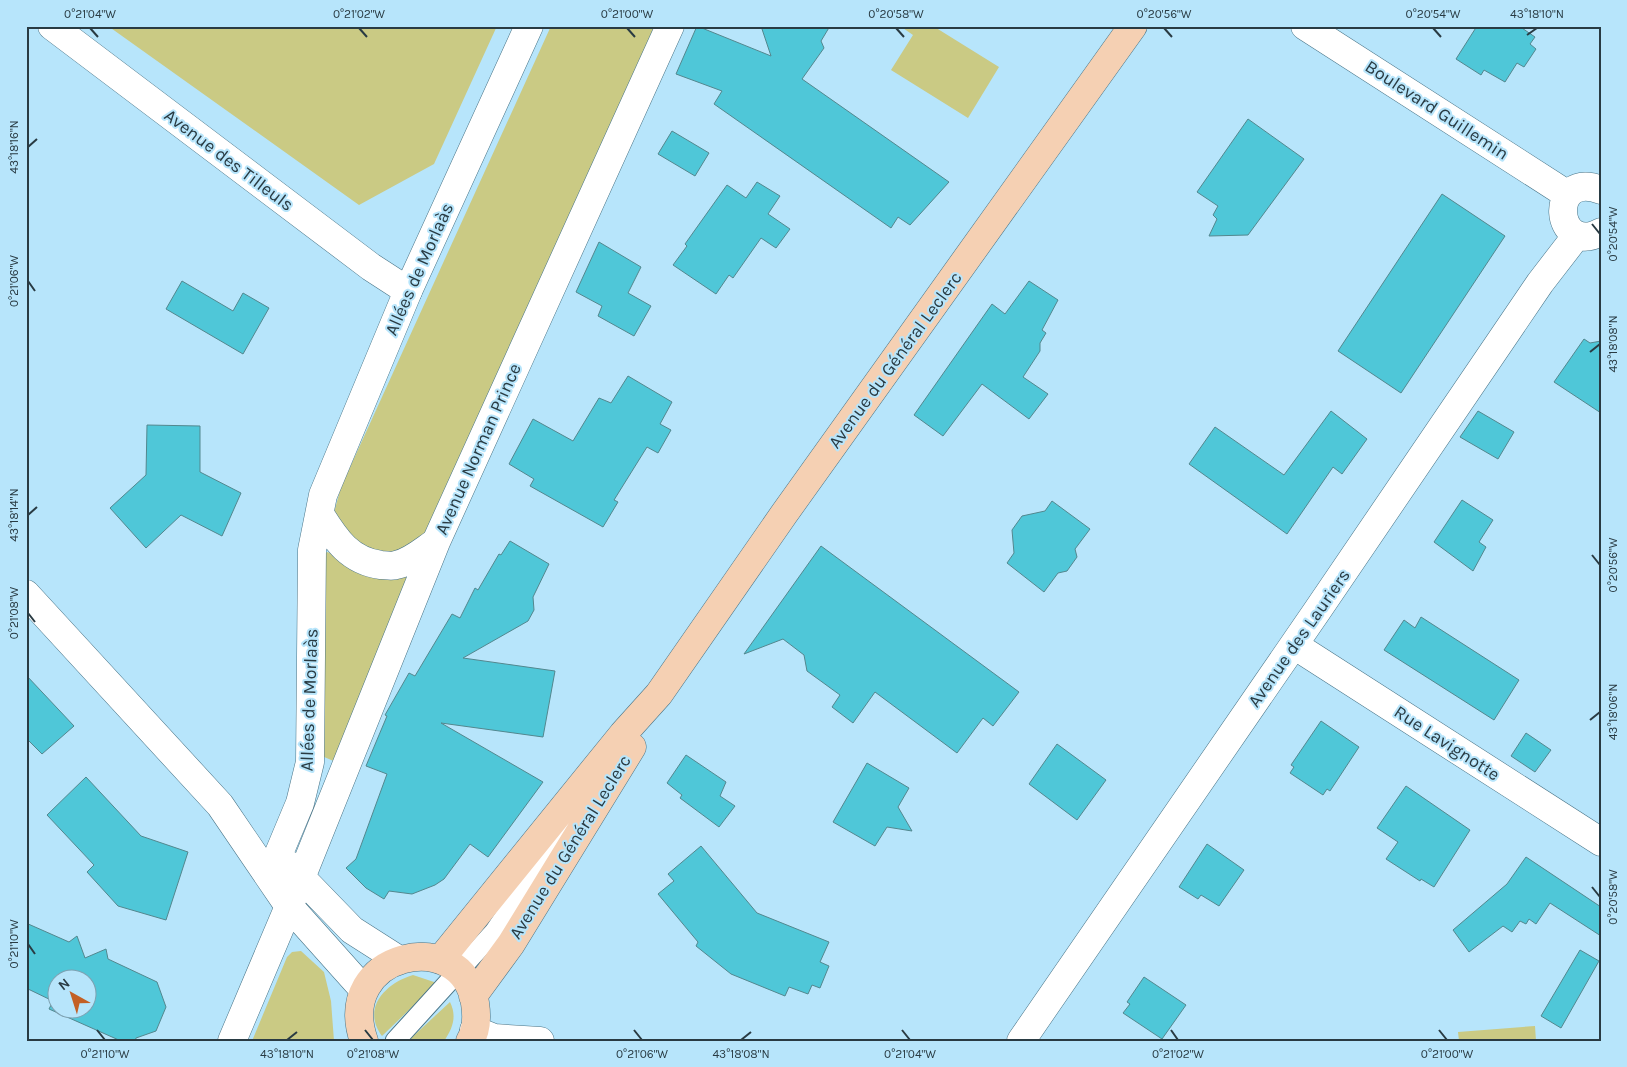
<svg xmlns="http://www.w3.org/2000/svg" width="1627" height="1067" font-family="Karla,sans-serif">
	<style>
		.green { fill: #caca84 }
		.building { fill: #4fc7d8; stroke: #53878e; fill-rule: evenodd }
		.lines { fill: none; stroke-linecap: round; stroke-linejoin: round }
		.service-casing { stroke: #497487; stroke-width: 21 }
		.minor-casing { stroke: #497487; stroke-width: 29 }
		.tertiary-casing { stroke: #497487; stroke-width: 29 }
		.secondary-casing { stroke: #497487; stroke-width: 29 }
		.service { stroke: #fff; stroke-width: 19 }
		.minor { stroke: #fff; stroke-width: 28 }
		.tertiary { stroke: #fff; stroke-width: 28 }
		.secondary { stroke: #f5d0b3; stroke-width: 28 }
		.ticks { fill: none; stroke: #293b43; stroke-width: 2 }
		.labels { text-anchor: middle; stroke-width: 4; stroke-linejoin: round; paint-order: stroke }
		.street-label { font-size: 18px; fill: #293b43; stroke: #b7e5fb }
		.neatline { fill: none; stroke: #293b43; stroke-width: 2 }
		.ticks-label { font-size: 12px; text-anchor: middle; fill: #293b43 }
	</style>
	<rect width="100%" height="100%" fill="#b7e5fb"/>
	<path class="green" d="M 108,26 L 497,26 L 434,164 L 359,205 Z
		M 551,26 L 655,26 L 426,534 L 396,555 L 363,549 L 333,516 L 341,487 Z
		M 900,26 L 933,26 L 999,67 L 968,118 L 891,70 L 913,35 Z
		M 327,552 L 406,576 L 406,580 L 336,762 L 317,754 L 324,554 Z
		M 301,951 L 324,972 L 331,1001 L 334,1041 L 252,1041 L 287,957 L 292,952 Z
		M 413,975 L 437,983 L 382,1036 C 361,1008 386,983 413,975 Z
		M 450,1002 C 457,1016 453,1028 444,1041 L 408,1041 Z
		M 1535,1026 L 1536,1041 L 1459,1041 L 1458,1032 Z"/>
	<path class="building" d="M 697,26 L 771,56 L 761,26 L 830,26 L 821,41 L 824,48 L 802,79 L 949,182 L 910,225 L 898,217 L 891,228 L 714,104 L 722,91 L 676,74 Z
		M 1477,26 L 1519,26 L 1535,37 L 1530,44 L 1536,49 L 1524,67 L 1517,63 L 1505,82 L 1484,70 L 1481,75 L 1456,59 Z
		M 1248,119 L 1304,159 L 1248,235 L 1209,236 L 1217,219 L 1213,215 L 1218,206 L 1197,192 Z
		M 672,131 L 709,153 L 695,176 L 658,154 Z
		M 757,182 L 780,196 L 768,214 L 790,229 L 776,248 L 761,238 L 733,278 L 729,275 L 716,294 L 673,265 L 687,246 L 685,244 L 727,185 L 746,198 Z
		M 1442,194 L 1505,236 L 1401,393 L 1338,351 Z
		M 599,242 L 641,267 L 628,293 L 651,306 L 634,336 L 598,316 L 602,306 L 576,292 Z
		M 182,281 L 233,311 L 243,293 L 269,308 L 243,354 L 166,309 Z
		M 1029,281 L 1058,300 L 1042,330 L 1046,333 L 1040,343 L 1040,351 L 1023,377 L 1048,394 L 1029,419 L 982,384 L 943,436 L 914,415 L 992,304 L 1005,314 Z
		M 1584,339 L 1590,343 L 1601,341 L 1601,413 L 1554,382 Z
		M 628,376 L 672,402 L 660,424 L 671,430 L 658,453 L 647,447 L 614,500 L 618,502 L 603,527 L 530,486 L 534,479 L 509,464 L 533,419 L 573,441 L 599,398 L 611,403 Z
		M 1331,411 L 1367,439 L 1342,474 L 1333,467 L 1287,534 L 1189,464 L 1215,427 L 1284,475 Z
		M 1478,411 L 1514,432 L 1498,459 L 1460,437 Z
		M 147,425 L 200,426 L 200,472 L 241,493 L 222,536 L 181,515 L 146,548 L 110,508 L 146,475 Z
		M 1462,500 L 1493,520 L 1479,542 L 1486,547 L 1473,571 L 1434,542 Z
		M 1052,501 L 1090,529 L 1075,549 L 1077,557 L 1067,571 L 1058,573 L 1044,592 L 1007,563 L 1014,553 L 1012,530 L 1022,516 L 1045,511 Z
		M 510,541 L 549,564 L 533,597 L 534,610 L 528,621 L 463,658 L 555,671 L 543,737 L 441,723 L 543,782 L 488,857 L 470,844 L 444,879 L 435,885 L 412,894 L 389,891 L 384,899 L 366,888 L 346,868 L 356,859 L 387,774 L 366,766 L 387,716 L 385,715 L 409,673 L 415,676 L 452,614 L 460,618 L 475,588 L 478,590 L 499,554 L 501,555 Z
		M 821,546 L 1019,692 L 993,726 L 983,718 L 957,753 L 875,692 L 853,723 L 832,707 L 840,695 L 807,671 L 804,655 L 783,639 L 744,654 Z
		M 1421,617 L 1519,680 L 1494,720 L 1384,650 L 1404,620 L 1415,628 Z
		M 26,675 L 74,726 L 42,754 L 26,738 Z
		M 1321,721 L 1359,747 L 1330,791 L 1327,789 L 1323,795 L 1290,773 L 1294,767 L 1291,765 Z
		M 1526,733 L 1551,750 L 1535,772 L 1511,756 Z
		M 1057,744 L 1106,780 L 1077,820 L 1029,784 Z
		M 686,755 L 726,782 L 720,796 L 735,806 L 719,827 L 680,798 L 682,795 L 667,783 Z
		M 867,763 L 909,788 L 898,807 L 912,831 L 887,827 L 875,846 L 833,822 Z
		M 86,777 L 141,836 L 188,852 L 166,920 L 118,906 L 87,872 L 94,865 L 47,815 Z
		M 1406,786 L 1470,830 L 1434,887 L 1421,879 L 1420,881 L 1386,859 L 1398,842 L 1377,828 Z
		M 1207,844 L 1244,870 L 1219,906 L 1201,895 L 1198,899 L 1179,887 Z
		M 701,846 L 757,913 L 829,942 L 820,962 L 829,966 L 820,988 L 812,985 L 808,994 L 789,987 L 785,996 L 731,974 L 696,946 L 698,942 L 658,894 L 674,881 L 668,874 Z
		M 1526,857 L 1601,907 L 1601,936 L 1550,903 L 1536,924 L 1529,919 L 1526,924 L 1520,921 L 1512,932 L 1503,926 L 1469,952 L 1453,930 L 1507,884 Z
		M 26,923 L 69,942 L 77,936 L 85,958 L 106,949 L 108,959 L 157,982 L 166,1007 L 156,1031 L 136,1038 L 135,1041 L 121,1041 L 49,1009 L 53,1001 L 26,988 ZM 58,980 L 88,980 L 88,1010 L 58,1010 Z
		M 1580,950 L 1599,961 L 1561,1028 L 1541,1016 Z
		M 1144,977 L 1186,1005 L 1162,1039 L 1123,1013 L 1130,1004 L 1127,1002 Z"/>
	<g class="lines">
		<defs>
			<path id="service" d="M 395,1041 L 494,932 L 580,805"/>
			<path id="minor" d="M 52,26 L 371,267 L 408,291
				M 1305,26 L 1568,195
				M 1601,190 C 1547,169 1554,257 1601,232
				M 1294,645 L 1601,842
				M 474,1030 L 494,1038 L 540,1041
				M 1021,1041 L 1317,611 L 1540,283 L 1577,235"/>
			<path id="tertiary" d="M 321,516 C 336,540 350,561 381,565 C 386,565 392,567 396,565 C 411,562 424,550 436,542
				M 26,594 L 220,805 L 288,905 L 364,990
				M 289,865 L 352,930 L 399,960
				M 269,877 L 300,803 L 310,762 L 312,550 L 323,495 L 408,291 L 529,26
				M 232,1041 L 301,878 L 436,542 L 670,26"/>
			<path id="secondary" d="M 440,960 L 623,734 L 659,694 L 784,514 L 1133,26
				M 473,996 L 511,944 L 632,747
				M 364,1041 C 333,953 462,924 475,1003 C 477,1016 477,1030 470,1041"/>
		</defs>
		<use href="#service" class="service-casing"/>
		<use href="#minor" class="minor-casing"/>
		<use href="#tertiary" class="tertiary-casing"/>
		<use href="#secondary" class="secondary-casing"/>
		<use href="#service" class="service"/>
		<use href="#minor" class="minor"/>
		<use href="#tertiary" class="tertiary"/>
		<use href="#secondary" class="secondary"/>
	</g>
	<path class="ticks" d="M 90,28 L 98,37M 359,28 L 367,37M 627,28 L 635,37M 896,28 L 904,37M 1164,28 L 1172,37M 1433,28 L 1441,37M 1527,35 L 1537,28M 28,147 L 37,139M 1592,224 L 1600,234M 28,281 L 35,291M 1590,352 L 1600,344M 28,515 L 37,507M 1592,555 L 1600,565M 28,613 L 35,622M 1590,720 L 1600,712M 1592,887 L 1600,897M 28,944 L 35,954M 97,1030 L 105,1040M 365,1030 L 373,1040M 634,1030 L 642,1040M 902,1030 L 910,1040M 1171,1030 L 1178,1040M 1439,1030 L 1447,1040M 287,1040 L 297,1032M 741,1040 L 751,1032"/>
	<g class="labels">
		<g class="street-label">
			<text transform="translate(1437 110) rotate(33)" y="6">Boulevard Guillemin</text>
			<text transform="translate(229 160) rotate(37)" y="6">Avenue des Tilleuls</text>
			<text transform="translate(419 269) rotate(-66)" y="6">Allées de Morlaàs</text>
			<text transform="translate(895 360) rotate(-54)" y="6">Avenue du Général Leclerc</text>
			<text transform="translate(478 449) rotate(-66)" y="6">Avenue Norman Prince</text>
			<text transform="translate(1299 638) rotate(-55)" y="6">Avenue des Lauriers</text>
			<text transform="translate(309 700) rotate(-88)" y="6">Allées de Morlaàs</text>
			<text transform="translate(1447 743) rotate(33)" y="6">Rue Lavignotte</text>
			<text transform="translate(570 847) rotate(-58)" y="6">Avenue du Général Leclerc</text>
		</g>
	</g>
	<rect width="1627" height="1067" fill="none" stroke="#b7e5fb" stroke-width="55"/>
	<g transform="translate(72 994) rotate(321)"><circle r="24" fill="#b7e5fb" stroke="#7ea1b1"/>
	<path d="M0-4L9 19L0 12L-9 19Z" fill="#c36025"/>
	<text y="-8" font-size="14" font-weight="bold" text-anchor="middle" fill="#293b43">N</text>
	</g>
	<rect x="28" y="28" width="1572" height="1012" class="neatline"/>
	<g class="ticks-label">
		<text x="90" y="18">0°21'04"W</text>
		<text x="359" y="18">0°21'02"W</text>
		<text x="627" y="18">0°21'00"W</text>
		<text x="896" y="18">0°20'58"W</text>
		<text x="1164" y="18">0°20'56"W</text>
		<text x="1433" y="18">0°20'54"W</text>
		<text x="1537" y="18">43°18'10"N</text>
		<text transform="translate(14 147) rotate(-90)" y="4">43°18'16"N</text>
		<text transform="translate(1613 234) rotate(-90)" y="4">0°20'54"W</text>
		<text transform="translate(14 281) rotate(-90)" y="4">0°21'06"W</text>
		<text transform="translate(1613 344) rotate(-90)" y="4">43°18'08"N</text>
		<text transform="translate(14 515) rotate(-90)" y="4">43°18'14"N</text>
		<text transform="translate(1613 565) rotate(-90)" y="4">0°20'56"W</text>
		<text transform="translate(14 613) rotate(-90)" y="4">0°21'08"W</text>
		<text transform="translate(1613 712) rotate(-90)" y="4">43°18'06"N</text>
		<text transform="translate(1613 897) rotate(-90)" y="4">0°20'58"W</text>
		<text transform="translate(14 944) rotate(-90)" y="4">0°21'10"W</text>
		<text x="105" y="1058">0°21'10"W</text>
		<text x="287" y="1058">43°18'10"N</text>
		<text x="373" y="1058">0°21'08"W</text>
		<text x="642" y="1058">0°21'06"W</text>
		<text x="741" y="1058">43°18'08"N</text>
		<text x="910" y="1058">0°21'04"W</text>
		<text x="1178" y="1058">0°21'02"W</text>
		<text x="1447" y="1058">0°21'00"W</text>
	</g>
</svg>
